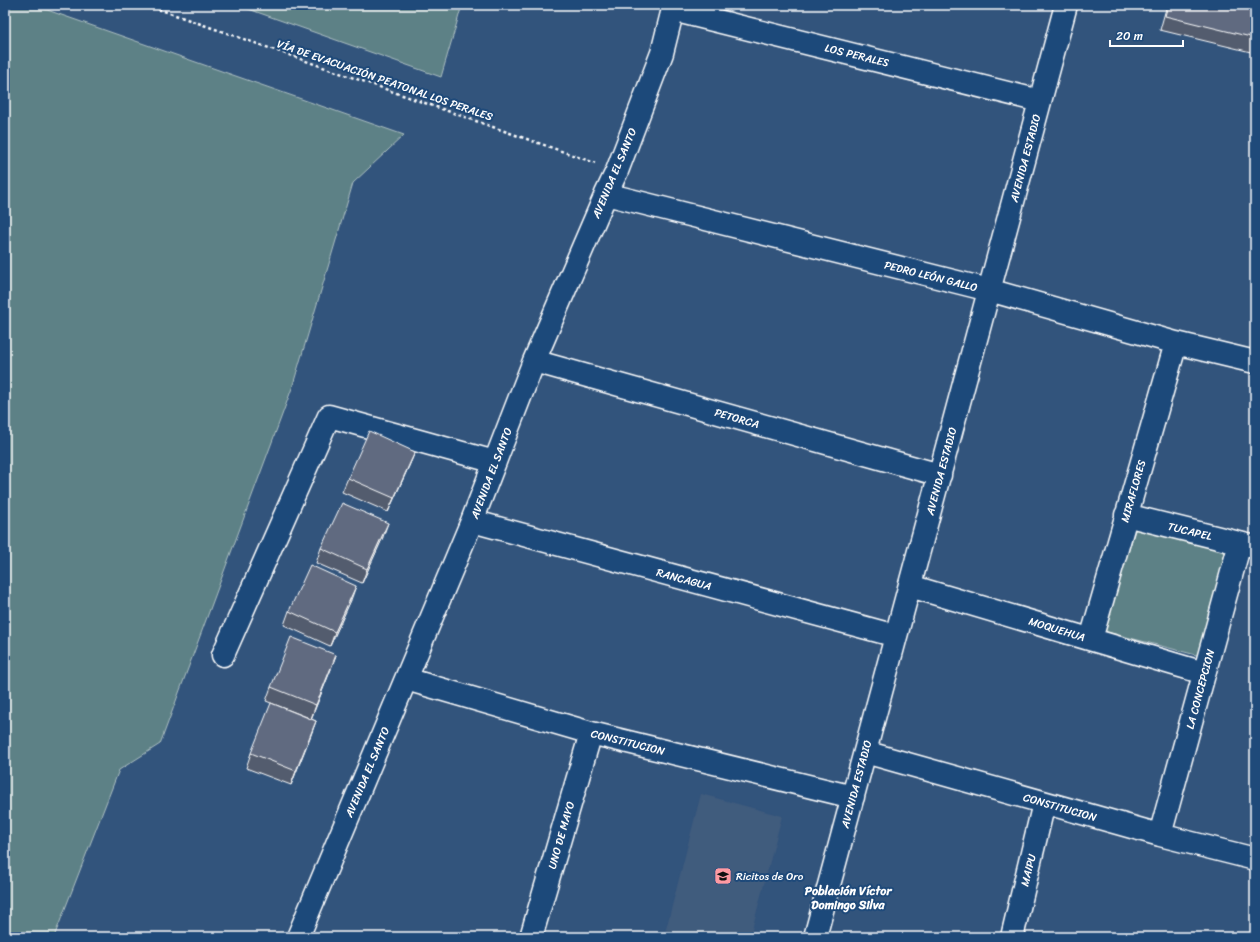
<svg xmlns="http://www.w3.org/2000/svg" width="1260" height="942" font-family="Sriracha,sans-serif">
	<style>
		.built { fill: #405b7d }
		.green { fill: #5d8186; stroke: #aec0c2 }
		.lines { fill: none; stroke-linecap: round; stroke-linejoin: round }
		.minor-casing { stroke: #fff; stroke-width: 25 }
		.path { stroke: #fff; stroke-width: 2.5; stroke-dasharray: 3 3; stroke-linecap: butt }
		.minor { stroke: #1f4a7a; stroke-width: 22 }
		.wall { fill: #535c6e; stroke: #fff }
		.shaded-wall { fill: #434b5a; stroke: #fff }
		.building { fill: #606b80; stroke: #fff }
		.labels { text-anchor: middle; stroke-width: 4; stroke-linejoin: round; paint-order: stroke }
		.street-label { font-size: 11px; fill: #fff; stroke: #1f4a7a }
		.poi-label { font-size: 11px; fill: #fff; stroke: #1f4a7a; text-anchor: start }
		.neighbourhood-label { font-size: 12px; font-weight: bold; fill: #fff; stroke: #1f4a7a }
	</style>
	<rect width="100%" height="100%" fill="#32547c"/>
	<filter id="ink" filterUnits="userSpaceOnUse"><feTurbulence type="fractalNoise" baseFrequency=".025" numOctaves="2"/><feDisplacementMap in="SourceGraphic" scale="8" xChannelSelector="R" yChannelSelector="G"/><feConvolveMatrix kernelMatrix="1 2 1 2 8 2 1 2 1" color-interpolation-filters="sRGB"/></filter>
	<g filter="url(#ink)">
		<path class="built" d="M 701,794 L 782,816 L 750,937 L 664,937 Z"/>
		<path class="green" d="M 5,5 L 33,5 L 404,135 L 353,183 L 292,388 L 160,744 L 119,770 L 54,937 L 5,937 Z
			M 237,5 L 462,5 L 441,77 Z
			M 1138,521 L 1229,551 L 1200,656 L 1103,631 Z"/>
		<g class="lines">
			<defs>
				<path id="minor" d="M 673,10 L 1040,101
					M 606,194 L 989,290 L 1176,343 L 1255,362
					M 534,361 L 940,475
					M 1126,515 L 1255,547
					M 472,521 L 896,636
					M 910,586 L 1204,673
					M 1091,639 L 1176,343
					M 223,655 L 329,416 L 495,462
					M 406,679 L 591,733 L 853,797
					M 865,752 L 1160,835 L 1255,859
					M 1160,835 L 1240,543
					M 298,937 L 472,521 L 534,361 L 606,194 L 617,171 L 662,53 L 674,5
					M 531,937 L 591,733
					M 815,937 L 1066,5
					M 1012,937 L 1044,803"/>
			</defs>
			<use href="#minor" class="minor-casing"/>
			<path class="path" d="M 147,5 L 595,163"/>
			<use href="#minor" class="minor"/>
		</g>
		<path class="wall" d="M 1167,5 L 1255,5 L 1255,53 L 1160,30 Z
			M 415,452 L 409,466 L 388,512 L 342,492 L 348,478 Z
			M 383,537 L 362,583 L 316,563 L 321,548 Z
			M 351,600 L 330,646 L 284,625 L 289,611 Z
			M 331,669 L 311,719 L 316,721 L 291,785 L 246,768 L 251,753 L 307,717 L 266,701 L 271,687 Z"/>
		<path class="shaded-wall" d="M 415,452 L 409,466 L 388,512 L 394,498 Z
			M 388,523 L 383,537 L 362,583 L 367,569 Z
			M 356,586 L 351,600 L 330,646 L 335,632 Z
			M 336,655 L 331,669 L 311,719 L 316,705 Z
			M 316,721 L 311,735 L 291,785 L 296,771 Z"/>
		<path class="building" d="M 1168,5 L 1255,5 L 1255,38 L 1165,16 Z
			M 369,431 L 415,452 L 394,498 L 348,478 Z
			M 342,503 L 388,523 L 367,569 L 321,548 Z
			M 310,565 L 356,586 L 335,632 L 289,611 Z
			M 291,637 L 336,655 L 316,705 L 271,687 Z
			M 271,703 L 316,721 L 296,771 L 251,753 Z"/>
	</g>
	<defs>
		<symbol id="school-square" viewBox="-11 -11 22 22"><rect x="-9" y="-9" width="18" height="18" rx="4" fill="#ff9aa2" stroke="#1f4a7a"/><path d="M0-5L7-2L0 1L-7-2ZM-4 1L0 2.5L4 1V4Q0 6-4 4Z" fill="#111"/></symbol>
	</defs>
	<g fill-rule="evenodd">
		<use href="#school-square" x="713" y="866" width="20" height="20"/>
	</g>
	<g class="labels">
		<g class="street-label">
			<text transform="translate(857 55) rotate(14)" y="4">LOS PERALES</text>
			<text transform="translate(385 80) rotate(19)" y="4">VÍA DE EVACUACIÓN PEATONAL LOS PERALES</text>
			<text transform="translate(1025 158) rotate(-75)" y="4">AVENIDA ESTADIO</text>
			<text transform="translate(614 173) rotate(-67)" y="4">AVENIDA EL SANTO</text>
			<text transform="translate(931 276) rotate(14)" y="4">PEDRO LEÓN GALLO</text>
			<text transform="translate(737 418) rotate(16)" y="4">PETORCA</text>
			<text transform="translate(941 471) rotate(-75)" y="4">AVENIDA ESTADIO</text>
			<text transform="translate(491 473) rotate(-69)" y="4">AVENIDA EL SANTO</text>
			<text transform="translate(1133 491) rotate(-74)" y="4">MIRAFLORES</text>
			<text transform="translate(1190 531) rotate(14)" y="4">TUCAPEL</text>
			<text transform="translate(684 579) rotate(15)" y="4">RANCAGUA</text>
			<text transform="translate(1057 629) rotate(17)" y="4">MOQUEHUA</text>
			<text transform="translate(1200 689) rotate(-75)" y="4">LA CONCEPCION</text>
			<text transform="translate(628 742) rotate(14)" y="4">CONSTITUCION</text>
			<text transform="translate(367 772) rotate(-67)" y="4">AVENIDA EL SANTO</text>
			<text transform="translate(856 784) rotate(-75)" y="4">AVENIDA ESTADIO</text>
			<text transform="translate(1060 807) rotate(16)" y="4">CONSTITUCION</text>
			<text transform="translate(561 835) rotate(-74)" y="4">UNO DE MAYO</text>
			<text transform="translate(1028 870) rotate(-76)" y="4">MAIPU</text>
		</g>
		<g class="poi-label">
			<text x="736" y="880">Ricitos de Oro</text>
		</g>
		<g class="neighbourhood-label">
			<text x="848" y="895">Población Víctor<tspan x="848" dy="14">Domingo Silva</tspan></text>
		</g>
	</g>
	<rect width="1260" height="942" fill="none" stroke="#1f4a7a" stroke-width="20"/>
	<rect x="10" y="10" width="1240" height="922" fill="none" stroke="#fff" stroke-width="1.5" filter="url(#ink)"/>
	<path d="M1110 40v6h73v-6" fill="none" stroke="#ffffff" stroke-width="2"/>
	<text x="1116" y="40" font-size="12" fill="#ffffff" stroke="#1f4a7a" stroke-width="3" paint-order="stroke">20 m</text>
</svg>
